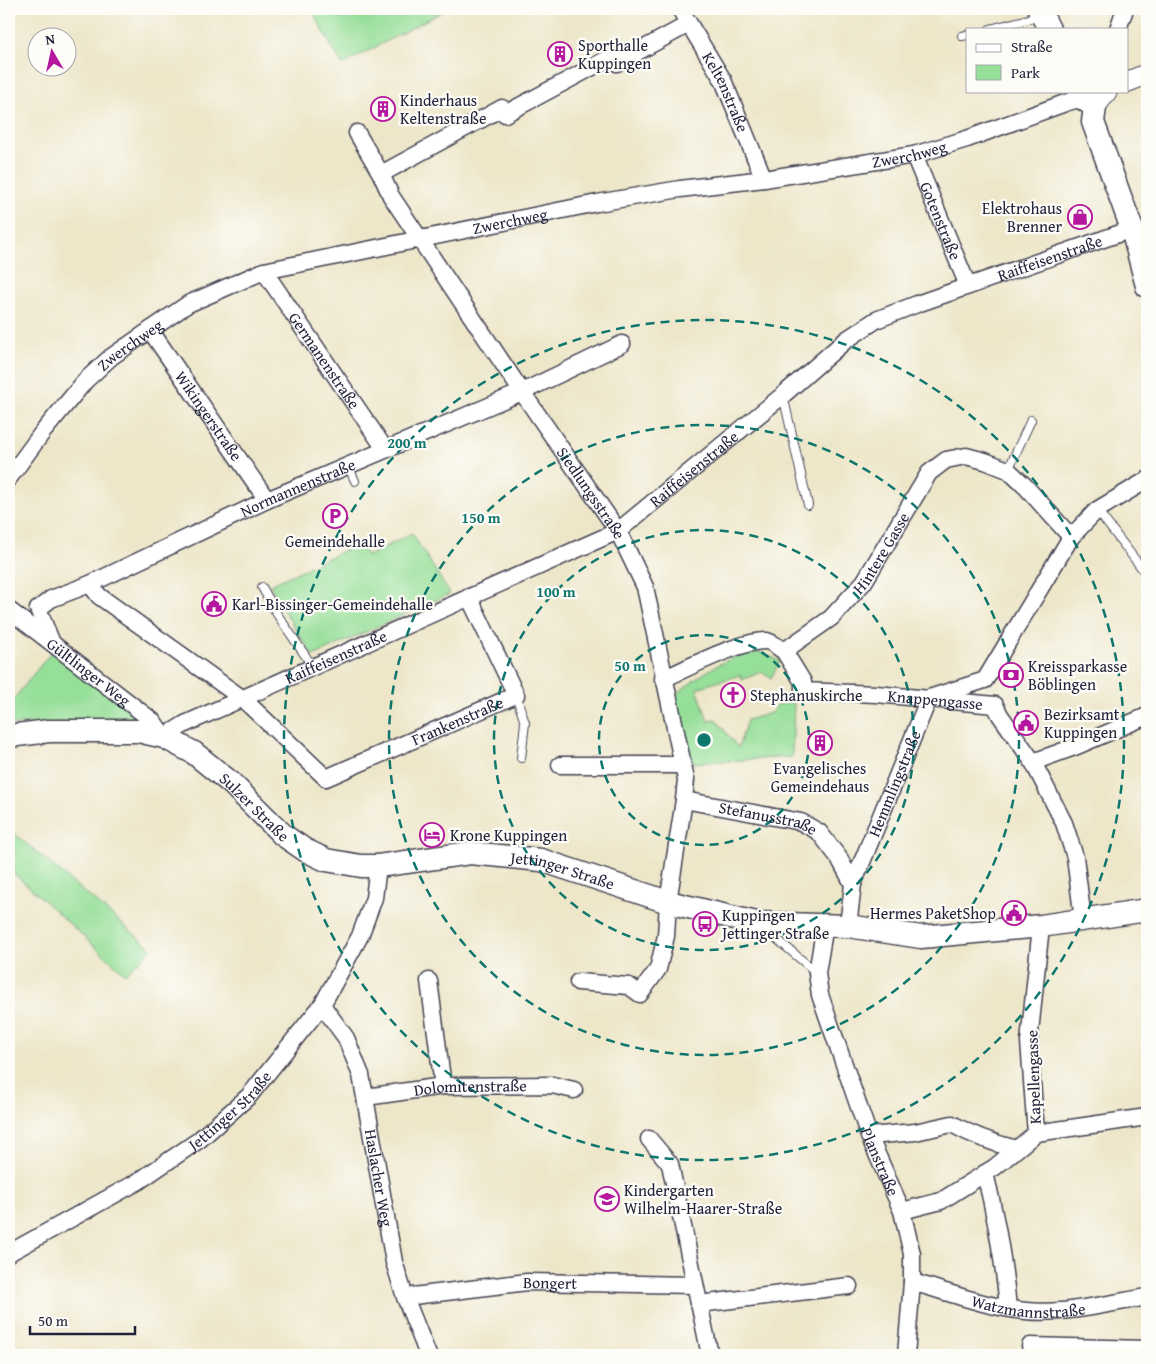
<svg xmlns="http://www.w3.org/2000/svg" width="1156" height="1364" font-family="'Gentium Book Plus',serif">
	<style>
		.green { fill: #96df99; stroke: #5c806a }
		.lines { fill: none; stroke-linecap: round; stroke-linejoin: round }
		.service-casing { stroke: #403f50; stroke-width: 10 }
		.minor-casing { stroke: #403f50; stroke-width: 19 }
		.tertiary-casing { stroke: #403f50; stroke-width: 22 }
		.secondary-casing { stroke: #403f50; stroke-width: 25 }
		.service { stroke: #fff; stroke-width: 8 }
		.minor { stroke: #fff; stroke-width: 16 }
		.tertiary { stroke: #fff; stroke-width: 20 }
		.secondary { stroke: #fff; stroke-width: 22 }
		.ring { fill: none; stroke: #0f766e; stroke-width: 2.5; stroke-dasharray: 9 6 }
		.labels { text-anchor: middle; stroke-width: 4.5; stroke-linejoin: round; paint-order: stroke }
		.poi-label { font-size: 16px; fill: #22223b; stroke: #fdfcf7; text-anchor: start }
		.street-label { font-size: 16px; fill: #22223b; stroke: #fdfcf7 }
		.centre { fill: #0f766e; stroke: #fdfcf7; stroke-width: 2.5 }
		.ring-label { font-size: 15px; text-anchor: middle; font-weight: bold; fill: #0f766e; stroke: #fdfcf7; stroke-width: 4.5; stroke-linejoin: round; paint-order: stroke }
	</style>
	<rect width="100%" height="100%" fill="#fdfcf7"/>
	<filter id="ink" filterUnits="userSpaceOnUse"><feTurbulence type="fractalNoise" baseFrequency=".02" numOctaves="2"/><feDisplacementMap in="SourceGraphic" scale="10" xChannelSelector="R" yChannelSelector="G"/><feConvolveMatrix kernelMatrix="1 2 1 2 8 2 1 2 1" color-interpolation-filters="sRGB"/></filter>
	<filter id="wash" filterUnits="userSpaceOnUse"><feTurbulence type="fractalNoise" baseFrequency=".0096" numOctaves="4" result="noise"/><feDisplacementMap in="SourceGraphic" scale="20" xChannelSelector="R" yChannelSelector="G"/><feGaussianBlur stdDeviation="1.12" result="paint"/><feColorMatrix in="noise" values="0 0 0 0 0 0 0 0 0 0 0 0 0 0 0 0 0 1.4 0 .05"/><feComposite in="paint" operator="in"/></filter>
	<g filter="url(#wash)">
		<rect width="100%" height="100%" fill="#ede6c9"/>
		<path class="green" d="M 311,9 L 447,9 L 342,65 Z
			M 412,533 L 450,594 L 313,656 L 284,611 L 270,585 L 358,544 L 368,556 Z
			M 52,651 L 142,719 L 9,725 L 9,705 Z
			M 760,652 L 780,661 L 771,678 L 761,672 L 742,680 L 740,675 L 697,688 L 708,721 L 716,719 L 738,748 L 747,720 L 771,713 L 777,705 L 794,702 L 792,757 L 691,763 L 673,697 C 699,676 726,654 760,652 Z
			M 9,829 L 152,949 L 125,974 L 9,869 Z"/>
	</g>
	<g filter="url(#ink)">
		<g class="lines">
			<defs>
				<path id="service" d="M 990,29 L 1040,16
					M 962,36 L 967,35
					M 783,395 L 808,505
					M 348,465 L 355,481
					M 1008,470 L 1031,420
					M 1097,510 L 1147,575
					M 262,587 L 277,614 L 313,667
					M 516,695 L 525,723 L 521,758
					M 765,929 L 817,973"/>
				<g id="minor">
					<path id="s1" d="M 680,9 L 723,80 L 764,179"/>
					<path d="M 1118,29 L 1125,9"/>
					<path id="s2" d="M 357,133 L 381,174 L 391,196 L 522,392 L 618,531 L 645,587 L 686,779 L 684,800 L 668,902 L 666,936 L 658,969 L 640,994 L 629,986 L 578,982"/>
					<path id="s3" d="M 914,155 L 968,286"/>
					<path d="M 381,174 L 502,108 L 505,114 L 613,56 L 617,63 L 689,24"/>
					<path id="s4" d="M 264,271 L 385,449"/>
					<path id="s5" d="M 150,330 L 267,500"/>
					<path id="s6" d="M 9,478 L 42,433 L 86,380 L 111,357 L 188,304 L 264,271 L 597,203 L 680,189 L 764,179 L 914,155 L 967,139 L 1065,103 L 1082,98"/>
					<path id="s7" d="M 90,584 L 99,596 L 243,699 L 326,778 L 516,695 L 469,597"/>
					<path id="s8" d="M 9,610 L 154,722 L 164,737 L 185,724 L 618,531 L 783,395 L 846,340 L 876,320 L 917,304 L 1132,229"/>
					<path id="s9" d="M 52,643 L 38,609 L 51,599 L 90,584 L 267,500 L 522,392 L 622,344"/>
					<path id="s10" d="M 784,651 L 803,682 L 803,691 L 876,694 L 995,705 L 1000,715 L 1033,762 L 1064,823 L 1075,857 L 1083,920"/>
					<path id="s11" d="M 663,679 C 688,668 741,640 767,641 C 772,642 779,648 784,651 L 831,618 L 864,582 L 929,473 L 946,460 L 966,456 L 985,461 L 1008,470 L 1025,486 L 1071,537"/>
					<path d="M 1033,762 L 1077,746 L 1147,716"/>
					<path d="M 560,765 L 682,765"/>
					<path id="s12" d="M 684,800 L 801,822 L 819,832 L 839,858 L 853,884"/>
					<path id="s13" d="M 825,925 L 817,973 L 820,995 L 869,1136 L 902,1211 L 912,1254 L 912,1282 L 906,1355"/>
					<path id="s14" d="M 848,926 L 853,884 L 929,698 L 985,680 L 1071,537 L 1097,510 L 1147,480"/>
					<path d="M 429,981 L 443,1086"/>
					<path id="s15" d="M 322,1005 L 346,1038 L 361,1075 L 394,1262 L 405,1297 L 428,1355"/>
					<path id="s16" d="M 366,1097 L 443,1086 L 552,1085 L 574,1090"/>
					<path d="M 1036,1133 L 1147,1117"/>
					<path d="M 869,1136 L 915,1132 L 952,1124 C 973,1136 993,1143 1016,1149"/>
					<path d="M 649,1139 L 670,1164 L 710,1355"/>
					<path d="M 985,1173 C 996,1218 1004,1262 1008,1308"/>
					<path d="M 902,1211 L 941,1201 L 995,1167 L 1036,1133 L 1029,1042 L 1041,926"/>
					<path id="s17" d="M 9,1253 L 139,1181 L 199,1140 L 249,1096 L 322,1005 L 360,936 L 374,898 L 378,866"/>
					<path id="s18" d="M 912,1282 C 948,1292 990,1308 1026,1311 C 1063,1315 1111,1303 1147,1297"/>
					<path id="s19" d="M 405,1297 L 527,1282 L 695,1285"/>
					<path d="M 699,1304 L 849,1286"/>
					<path d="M 1030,1346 L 1147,1349"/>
				</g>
				<path id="tertiary" d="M 1127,82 L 1147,74
					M 1095,107 L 1107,91"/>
				<g id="secondary">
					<path d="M 1039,9 L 1049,29"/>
					<path d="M 1079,91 L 1082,98 L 1095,107 L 1093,122 L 1132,229 L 1147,286"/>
					<path id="s20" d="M 9,736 L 49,731 L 138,731 L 164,737 L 194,753 L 231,783 L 283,835 L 305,850 L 326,860 L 361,866 L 378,866 L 470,853 L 541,860 L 668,902 L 756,923 L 848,926 L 921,937 L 1041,926 L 1147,910"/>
				</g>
			</defs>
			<use href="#service" class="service-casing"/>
			<use href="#minor" class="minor-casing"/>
			<use href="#tertiary" class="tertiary-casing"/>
			<use href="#secondary" class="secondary-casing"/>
			<use href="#service" class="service"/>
			<use href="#minor" class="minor"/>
			<use href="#tertiary" class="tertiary"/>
			<use href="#secondary" class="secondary"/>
		</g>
	</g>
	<g class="ring">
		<circle cx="704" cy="740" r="105"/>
		<circle cx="704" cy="740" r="210"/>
		<circle cx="704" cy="740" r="315"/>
		<circle cx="704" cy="740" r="420"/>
	</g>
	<defs>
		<symbol id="building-ring" viewBox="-11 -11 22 22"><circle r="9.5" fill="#fdfcf7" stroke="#b5179e" stroke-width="1.5"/><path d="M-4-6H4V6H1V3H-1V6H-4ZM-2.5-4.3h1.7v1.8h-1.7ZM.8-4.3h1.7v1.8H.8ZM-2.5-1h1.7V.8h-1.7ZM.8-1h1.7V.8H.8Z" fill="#b5179e"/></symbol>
		<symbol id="shop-ring" viewBox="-11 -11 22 22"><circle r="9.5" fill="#fdfcf7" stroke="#b5179e" stroke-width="1.5"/><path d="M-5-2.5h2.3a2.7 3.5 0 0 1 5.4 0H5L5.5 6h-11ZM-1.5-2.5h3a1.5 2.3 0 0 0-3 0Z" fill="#b5179e"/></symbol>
		<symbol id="parking-ring" viewBox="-11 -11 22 22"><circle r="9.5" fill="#fdfcf7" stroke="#b5179e" stroke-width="1.5"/><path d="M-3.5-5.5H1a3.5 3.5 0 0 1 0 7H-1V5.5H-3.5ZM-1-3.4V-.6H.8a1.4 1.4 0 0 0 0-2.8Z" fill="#b5179e"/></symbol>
		<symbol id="civic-ring" viewBox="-11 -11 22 22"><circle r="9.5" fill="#fdfcf7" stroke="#b5179e" stroke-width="1.5"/><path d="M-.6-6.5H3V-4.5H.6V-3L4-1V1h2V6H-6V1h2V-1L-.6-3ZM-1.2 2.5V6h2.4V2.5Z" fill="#b5179e"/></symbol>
		<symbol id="bank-ring" viewBox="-11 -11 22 22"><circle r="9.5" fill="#fdfcf7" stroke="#b5179e" stroke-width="1.5"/><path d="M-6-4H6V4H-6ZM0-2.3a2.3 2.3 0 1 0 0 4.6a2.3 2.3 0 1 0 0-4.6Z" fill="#b5179e"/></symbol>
		<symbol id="church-ring" viewBox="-11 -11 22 22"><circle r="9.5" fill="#fdfcf7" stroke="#b5179e" stroke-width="1.5"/><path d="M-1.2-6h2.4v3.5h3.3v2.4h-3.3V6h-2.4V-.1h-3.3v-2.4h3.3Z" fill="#b5179e"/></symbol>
		<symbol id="hotel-ring" viewBox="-11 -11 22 22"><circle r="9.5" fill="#fdfcf7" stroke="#b5179e" stroke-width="1.5"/><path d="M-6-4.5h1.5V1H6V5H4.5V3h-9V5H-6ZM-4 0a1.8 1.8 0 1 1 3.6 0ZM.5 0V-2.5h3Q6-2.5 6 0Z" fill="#b5179e"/></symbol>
		<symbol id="bus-ring" viewBox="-11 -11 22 22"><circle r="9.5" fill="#fdfcf7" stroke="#b5179e" stroke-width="1.5"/><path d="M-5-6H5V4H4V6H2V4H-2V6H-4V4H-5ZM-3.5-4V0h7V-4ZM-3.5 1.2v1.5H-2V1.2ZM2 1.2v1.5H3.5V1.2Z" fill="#b5179e"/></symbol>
		<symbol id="school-ring" viewBox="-11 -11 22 22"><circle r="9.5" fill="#fdfcf7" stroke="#b5179e" stroke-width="1.5"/><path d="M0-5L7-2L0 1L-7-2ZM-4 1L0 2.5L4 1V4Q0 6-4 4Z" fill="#b5179e"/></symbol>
	</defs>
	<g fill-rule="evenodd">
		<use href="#building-ring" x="546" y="40" width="28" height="28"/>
		<use href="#building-ring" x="369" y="95" width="28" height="28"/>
		<use href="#shop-ring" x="1066" y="203" width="28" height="28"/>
		<use href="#parking-ring" x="321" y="502" width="28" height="28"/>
		<use href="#civic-ring" x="200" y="590" width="28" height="28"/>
		<use href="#bank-ring" x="997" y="661" width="28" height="28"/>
		<use href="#church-ring" x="719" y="681" width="28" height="28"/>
		<use href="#civic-ring" x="1012" y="709" width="28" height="28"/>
		<use href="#building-ring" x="806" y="729" width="28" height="28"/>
		<use href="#hotel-ring" x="418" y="821" width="28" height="28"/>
		<use href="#civic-ring" x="1000" y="899" width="28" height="28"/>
		<use href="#bus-ring" x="691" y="910" width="28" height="28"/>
		<use href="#school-ring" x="593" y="1185" width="28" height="28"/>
	</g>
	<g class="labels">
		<g class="poi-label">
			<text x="578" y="51">Sporthalle<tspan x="578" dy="18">Kuppingen</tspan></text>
			<text x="400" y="106">Kinderhaus<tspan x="400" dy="18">Keltenstraße</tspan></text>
			<text x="1062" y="214" text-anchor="end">Elektrohaus<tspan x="1062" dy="18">Brenner</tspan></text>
			<text x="335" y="547" text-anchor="middle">Gemeindehalle</text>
			<text x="232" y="610">Karl-Bissinger-Gemeindehalle</text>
			<text x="1028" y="672">Kreissparkasse<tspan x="1028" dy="18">Böblingen</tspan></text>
			<text x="750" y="701">Stephanuskirche</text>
			<text x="1044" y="720">Bezirksamt<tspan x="1044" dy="18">Kuppingen</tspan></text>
			<text x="820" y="774" text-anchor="middle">Evangelisches<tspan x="820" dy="18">Gemeindehaus</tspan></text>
			<text x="450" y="841">Krone Kuppingen</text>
			<text x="996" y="919" text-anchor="end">Hermes PaketShop</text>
			<text x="722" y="921">Kuppingen<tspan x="722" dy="18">Jettinger Straße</tspan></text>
			<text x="624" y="1196">Kindergarten<tspan x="624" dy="18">Wilhelm-Haarer-Straße</tspan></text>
		</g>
		<g class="street-label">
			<text dy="6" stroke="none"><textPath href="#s1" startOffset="95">Keltenstraße</textPath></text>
			<text dy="6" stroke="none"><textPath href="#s6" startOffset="991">Zwerchweg</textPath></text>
			<text dy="6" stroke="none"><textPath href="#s6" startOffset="586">Zwerchweg</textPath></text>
			<text dy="6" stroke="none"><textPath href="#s3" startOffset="71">Gotenstraße</textPath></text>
			<text dy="6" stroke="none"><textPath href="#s8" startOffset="1218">Raiffeisenstraße</textPath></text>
			<text dy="6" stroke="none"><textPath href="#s6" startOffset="181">Zwerchweg</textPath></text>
			<text dy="6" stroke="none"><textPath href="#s4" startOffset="108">Germanenstraße</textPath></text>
			<text dy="6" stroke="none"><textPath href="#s5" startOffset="104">Wikingerstraße</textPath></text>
			<text dy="6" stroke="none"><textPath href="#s8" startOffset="798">Raiffeisenstraße</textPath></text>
			<text dy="6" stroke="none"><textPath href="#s9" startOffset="324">Normannenstraße</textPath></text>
			<text dy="6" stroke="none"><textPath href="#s2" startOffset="430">Siedlungsstraße</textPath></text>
			<text dy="6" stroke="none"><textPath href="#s11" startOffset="271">Hintere Gasse</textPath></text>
			<text dy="6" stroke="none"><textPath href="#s8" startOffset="391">Raiffeisenstraße</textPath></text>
			<text dy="6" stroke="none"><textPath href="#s8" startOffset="101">Gültlinger Weg</textPath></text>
			<text dy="6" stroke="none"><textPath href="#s10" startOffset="178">Knappengasse</textPath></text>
			<text dy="6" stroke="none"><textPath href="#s7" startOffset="450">Frankenstraße</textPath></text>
			<text dy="6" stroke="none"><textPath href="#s14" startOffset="151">Hemmlingstraße</textPath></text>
			<text dy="6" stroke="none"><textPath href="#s20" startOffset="271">Sulzer Straße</textPath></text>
			<text dy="6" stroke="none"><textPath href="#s12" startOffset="86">Stefanusstraße</textPath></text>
			<text dy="6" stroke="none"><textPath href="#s20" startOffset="601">Jettinger Straße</textPath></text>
			<text transform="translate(1033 1077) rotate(-92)" y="6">Kapellengasse</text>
			<text dy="6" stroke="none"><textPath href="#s16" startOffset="105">Dolomitenstraße</textPath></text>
			<text dy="6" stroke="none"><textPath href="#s17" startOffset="264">Jettinger Straße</textPath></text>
			<text dy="6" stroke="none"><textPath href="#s13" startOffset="248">Planstraße</textPath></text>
			<text dy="6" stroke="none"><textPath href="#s15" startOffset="185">Haslacher Weg</textPath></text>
			<text dy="6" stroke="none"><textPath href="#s19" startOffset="146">Bongert</textPath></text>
			<text dy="6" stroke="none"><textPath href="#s18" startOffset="120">Watzmannstraße</textPath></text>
		</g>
	</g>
	<circle cx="704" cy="740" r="8" class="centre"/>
	<g class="ring-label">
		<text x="407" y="448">200 m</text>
		<text x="481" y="523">150 m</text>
		<text x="556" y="597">100 m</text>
		<text x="630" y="671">50 m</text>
	</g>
	<rect width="1156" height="1364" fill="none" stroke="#fdfcf7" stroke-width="30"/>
	<rect x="966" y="28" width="162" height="65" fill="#fdfcf7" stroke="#a5a5ac"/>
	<rect x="976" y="44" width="25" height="8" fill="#ffffff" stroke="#a5a5ac"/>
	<text x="1011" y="52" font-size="15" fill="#22223b">Straße</text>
	<rect x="976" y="65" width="25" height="15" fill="#96df99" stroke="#a5a5ac"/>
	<text x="1011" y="78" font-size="15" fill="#22223b">Park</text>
	<g transform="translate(52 52) rotate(351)"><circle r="24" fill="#fdfcf7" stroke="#a5a5ac"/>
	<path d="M0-4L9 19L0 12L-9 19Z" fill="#b5179e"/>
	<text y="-8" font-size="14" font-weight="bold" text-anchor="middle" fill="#22223b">N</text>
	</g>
	<path d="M30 1326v8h105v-8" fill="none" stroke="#22223b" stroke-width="2.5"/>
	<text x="38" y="1326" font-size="15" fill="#22223b" stroke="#fdfcf7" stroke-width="4" paint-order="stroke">50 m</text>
</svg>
